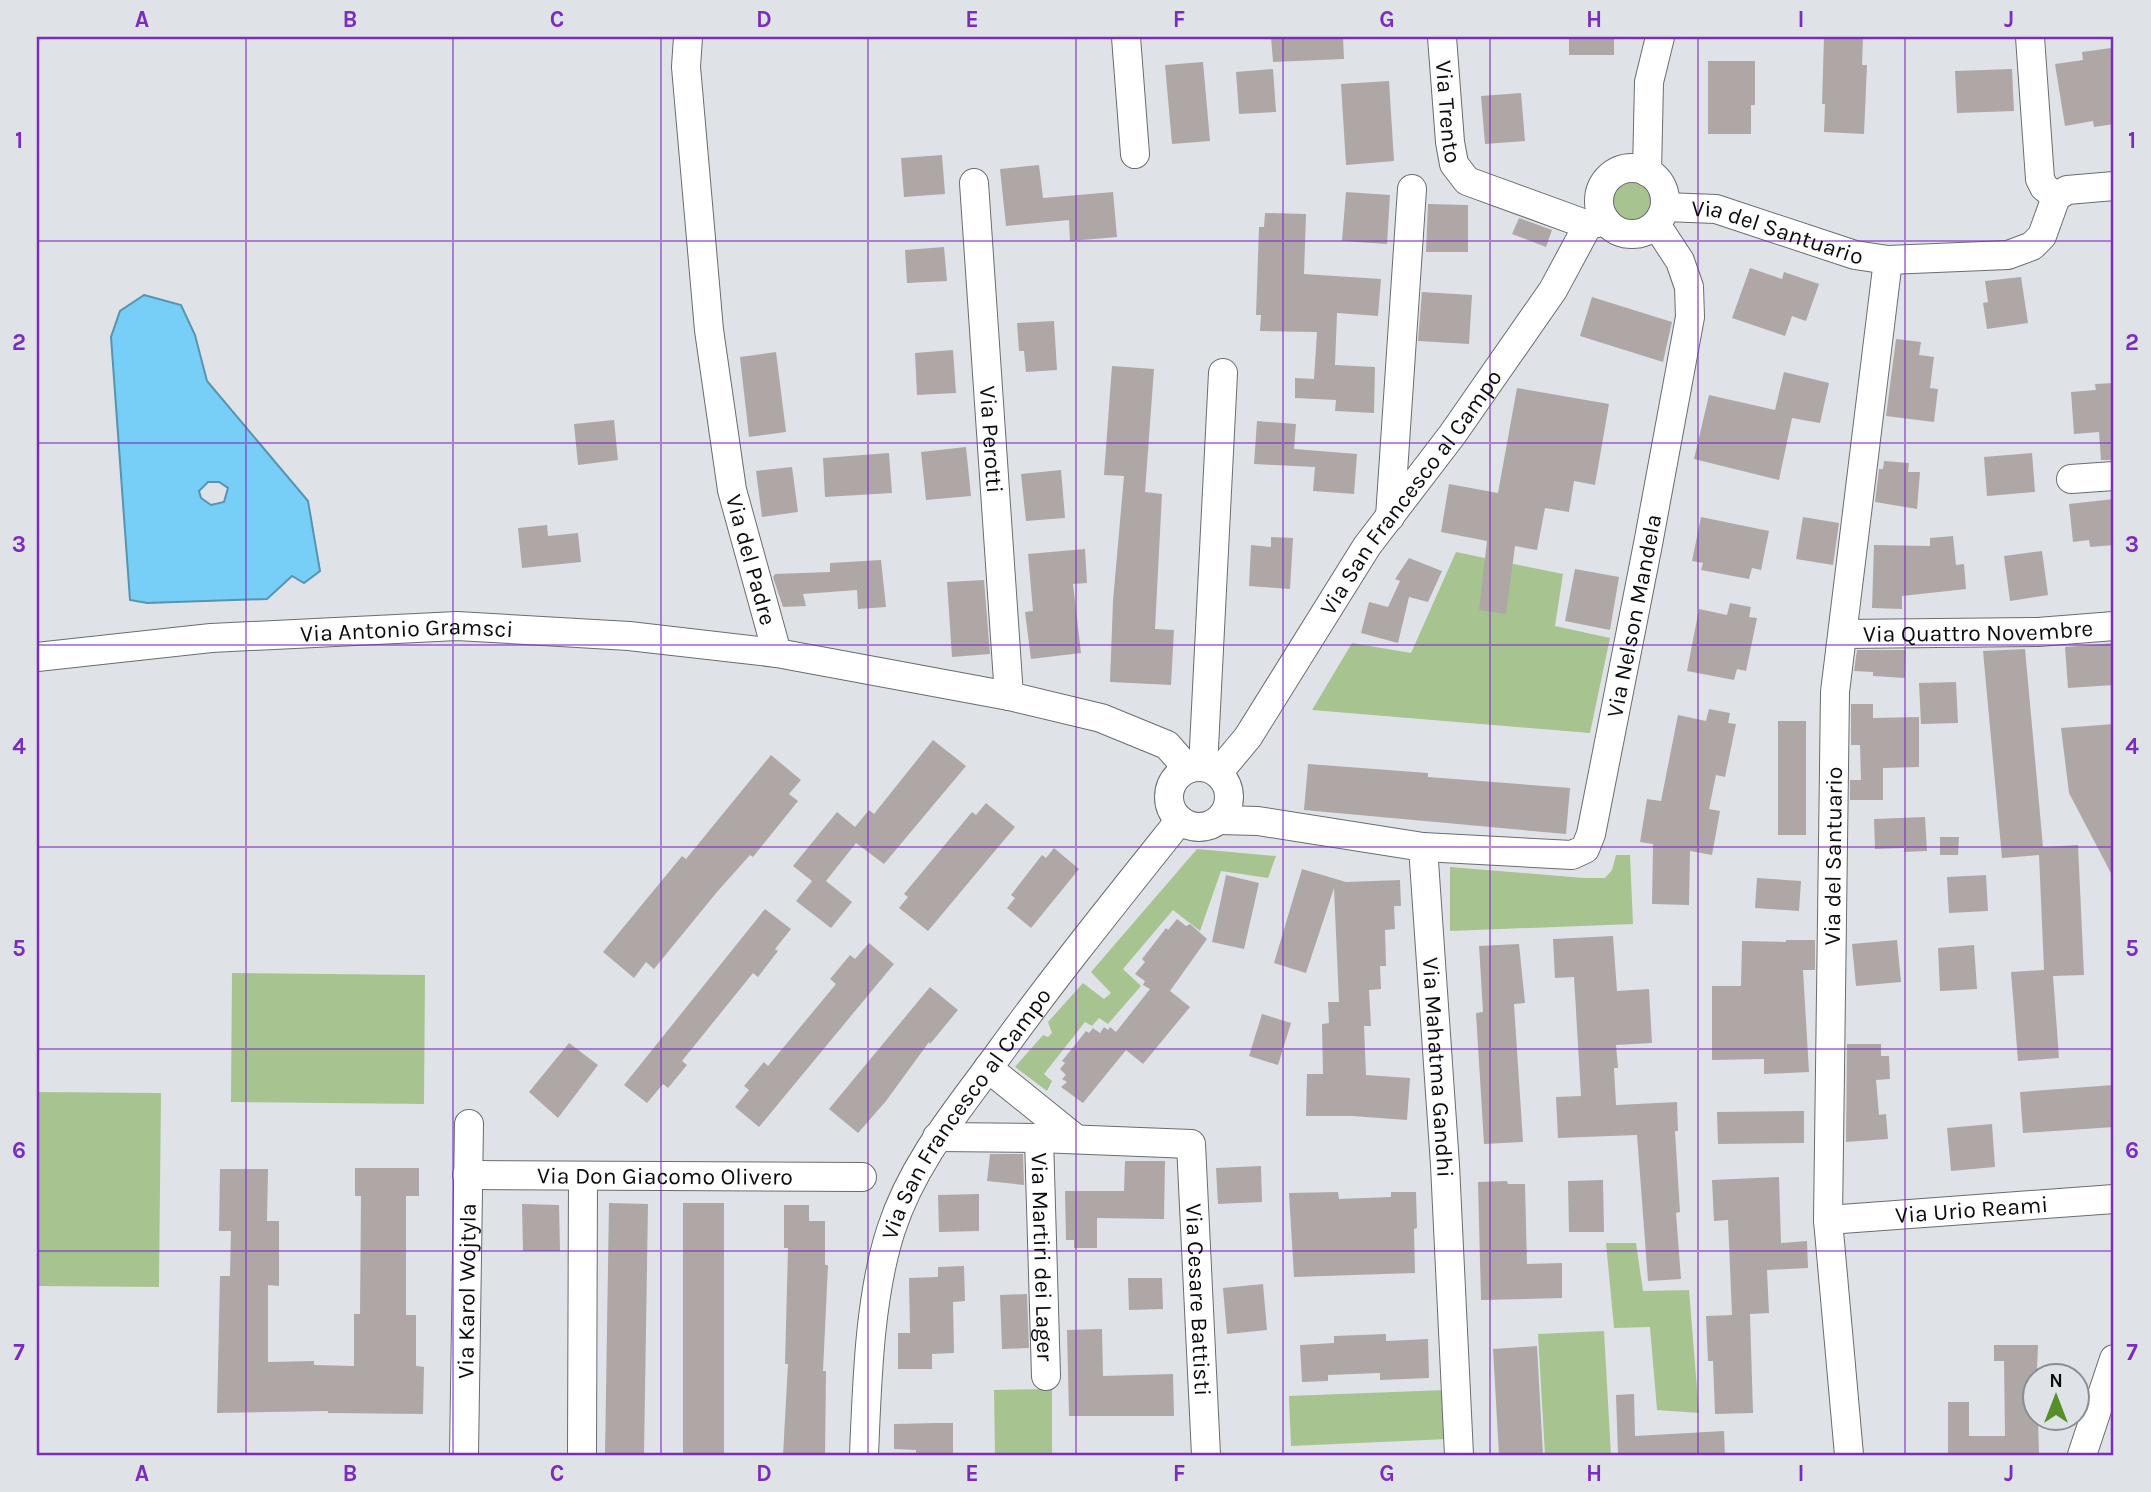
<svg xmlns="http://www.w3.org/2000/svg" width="2151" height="1492" font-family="Karla,sans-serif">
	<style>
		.green { fill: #a7c490 }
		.water { fill: #77cef6; stroke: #5794b0; stroke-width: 2; fill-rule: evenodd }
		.building { fill: #aea7a6 }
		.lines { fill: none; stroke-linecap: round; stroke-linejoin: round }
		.minor-casing { stroke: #696c71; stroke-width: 30 }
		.minor { stroke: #fff; stroke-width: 28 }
		.grid { fill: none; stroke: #7b2cbf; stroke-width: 2; stroke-opacity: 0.55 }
		.labels { text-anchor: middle; stroke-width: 7; stroke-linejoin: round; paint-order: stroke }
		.street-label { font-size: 23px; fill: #0b0c0e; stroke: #dfe3e8 }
		.neatline { fill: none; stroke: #7b2cbf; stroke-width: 2.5 }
		.grid-label { font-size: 23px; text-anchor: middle; font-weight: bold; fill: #7b2cbf }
	</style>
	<rect width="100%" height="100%" fill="#dfe3e8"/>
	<path class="green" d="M1611 202a22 22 0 1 1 44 0a22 22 0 1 1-44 0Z
		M 1456,552 L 1563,574 L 1555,626 L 1610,638 L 1590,733 L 1312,710 L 1352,643 L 1411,653 Z
		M 1197,849 L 1276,856 L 1268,878 L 1221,871 L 1200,931 L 1173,910 L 1123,969 L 1141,986 L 1108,1024 L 1099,1018 L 1092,1026 L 1085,1022 L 1044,1074 L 1052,1081 L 1047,1091 L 1015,1067 L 1043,1035 L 1048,1037 L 1052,1033 L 1048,1022 L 1083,983 L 1104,999 L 1111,993 L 1091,972 Z
		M 1616,855 L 1630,855 L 1633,924 L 1450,931 L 1450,867 L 1584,878 L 1605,878 L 1612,870 Z
		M 232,973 L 425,975 L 424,1104 L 231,1102 Z
		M 37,1092 L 161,1093 L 159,1287 L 37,1286 Z
		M 1606,1243 L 1636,1243 L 1643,1291 L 1689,1290 L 1699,1413 L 1657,1410 L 1650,1327 L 1614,1328 Z
		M 1604,1331 L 1611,1455 L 1545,1455 L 1538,1334 Z
		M 1052,1389 L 1052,1455 L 995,1455 L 994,1390 Z
		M 1445,1390 L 1448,1439 L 1291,1446 L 1289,1396 Z"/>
	<path class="water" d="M 144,295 L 181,305 L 195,335 L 207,381 L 308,501 L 320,571 L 304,583 L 292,576 L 267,599 L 147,603 L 130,600 L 111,337 L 120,311 ZM 208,482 L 219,482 L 228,488 L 224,502 L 211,505 L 201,498 L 199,491 Z"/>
	<path class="building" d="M 1271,37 L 1306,37 L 1306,39 L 1343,37 L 1344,59 L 1273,62 Z
		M 1569,37 L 1614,37 L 1614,55 L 1569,55 Z
		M 1824,37 L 1863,37 L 1862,65 L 1867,65 L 1864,134 L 1824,132 L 1825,104 L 1822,104 Z
		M 2111,48 L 2114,68 L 2114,124 L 2094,127 L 2093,121 L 2065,126 L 2055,64 L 2083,60 L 2082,52 Z
		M 1708,61 L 1755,61 L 1755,105 L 1751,105 L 1751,134 L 1708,134 Z
		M 1203,62 L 1210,141 L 1172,144 L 1165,65 Z
		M 1273,69 L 1276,112 L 1239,114 L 1236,72 Z
		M 2012,69 L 2014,111 L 1957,113 L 1955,71 Z
		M 1389,81 L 1394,161 L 1346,165 L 1341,84 Z
		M 1521,93 L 1525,141 L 1485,144 L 1481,96 Z
		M 942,155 L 945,194 L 904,197 L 901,158 Z
		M 1039,165 L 1043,198 L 1113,192 L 1117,237 L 1070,241 L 1069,220 L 1006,226 L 1000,169 Z
		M 1346,192 L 1390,195 L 1387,244 L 1342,241 Z
		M 1428,204 L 1468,205 L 1468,252 L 1426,252 Z
		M 1265,213 L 1306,214 L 1304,274 L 1381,279 L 1378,316 L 1337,313 L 1335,365 L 1375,367 L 1374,413 L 1335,411 L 1336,400 L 1295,398 L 1295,378 L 1314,379 L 1317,332 L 1260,331 L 1261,315 L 1256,315 L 1259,227 L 1264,227 Z
		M 1519,218 L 1552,230 L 1546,247 L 1512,234 Z
		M 944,247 L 947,281 L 907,283 L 905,250 Z
		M 1750,268 L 1782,279 L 1784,272 L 1819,284 L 1806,321 L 1792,316 L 1785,336 L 1732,318 Z
		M 2021,277 L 2028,323 L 1987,329 L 1983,303 L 1988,302 L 1985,281 Z
		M 1422,292 L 1472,295 L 1469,344 L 1418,341 Z
		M 1592,297 L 1672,322 L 1663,362 L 1580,336 Z
		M 1054,321 L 1057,370 L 1026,372 L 1024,351 L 1019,351 L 1017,323 Z
		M 1896,339 L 1921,342 L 1919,355 L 1934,357 L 1930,388 L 1938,389 L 1934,422 L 1886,416 Z
		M 953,350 L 956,393 L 917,395 L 915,353 Z
		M 776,352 L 786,432 L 749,437 L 740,357 Z
		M 1112,366 L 1154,369 L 1145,492 L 1162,494 L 1155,629 L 1174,630 L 1171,685 L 1110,682 L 1113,601 L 1124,476 L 1104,475 Z
		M 1784,372 L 1829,383 L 1820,423 L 1792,418 L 1779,480 L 1694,459 L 1709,395 L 1775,410 Z
		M 2114,383 L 2114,460 L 2101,460 L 2099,432 L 2074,434 L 2071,392 L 2096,390 L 2095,384 Z
		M 1517,388 L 1609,404 L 1595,485 L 1574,481 L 1569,512 L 1545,508 L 1537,550 L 1515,546 L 1506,614 L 1479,610 L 1487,541 L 1441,532 L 1449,484 L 1498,493 Z
		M 614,420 L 618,460 L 578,465 L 574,424 Z
		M 1257,421 L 1296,424 L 1294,449 L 1357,454 L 1354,494 L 1313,491 L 1315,467 L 1254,464 Z
		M 966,447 L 971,496 L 926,500 L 921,452 Z
		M 889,453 L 892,493 L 825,497 L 823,458 Z
		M 2032,453 L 2035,492 L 1987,496 L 1984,457 Z
		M 1884,461 L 1909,463 L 1908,472 L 1920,472 L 1917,509 L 1875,502 L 1879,469 L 1883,469 Z
		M 792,467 L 798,512 L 762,517 L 756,471 Z
		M 1061,470 L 1065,518 L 1026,521 L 1021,474 Z
		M 2114,499 L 2114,545 L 2090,547 L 2089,540 L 2073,542 L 2069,504 Z
		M 1701,517 L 1769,531 L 1761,570 L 1752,568 L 1749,579 L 1701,570 L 1703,563 L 1692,561 Z
		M 1803,517 L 1839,523 L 1833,565 L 1796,559 Z
		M 547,525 L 548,536 L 578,533 L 581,562 L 522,568 L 518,528 Z
		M 1953,536 L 1956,565 L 1964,564 L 1966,589 L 1902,596 L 1902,609 L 1872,608 L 1874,545 L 1930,546 L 1930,538 Z
		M 1271,537 L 1293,538 L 1290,589 L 1249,586 L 1251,545 L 1271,547 Z
		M 1085,549 L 1087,583 L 1073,584 L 1081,653 L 1031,659 L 1025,612 L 1033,611 L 1028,554 Z
		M 2042,551 L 2048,595 L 2010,601 L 2004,556 Z
		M 1409,558 L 1442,571 L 1428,602 L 1409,597 L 1398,643 L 1361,633 L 1369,602 L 1388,607 L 1400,581 L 1395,579 Z
		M 881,560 L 886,607 L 858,609 L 857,590 L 803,594 L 806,606 L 783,607 L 773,577 L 775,574 L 830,572 L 830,563 Z
		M 1575,569 L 1619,577 L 1610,630 L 1565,621 Z
		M 984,580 L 990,654 L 952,657 L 947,582 Z
		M 1730,603 L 1751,607 L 1749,617 L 1757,618 L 1746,671 L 1737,669 L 1734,680 L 1687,671 L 1699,609 L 1727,615 Z
		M 2114,643 L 2114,685 L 2068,688 L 2065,647 Z
		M 2025,649 L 2043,847 L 2078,845 L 2084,975 L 2053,976 L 2059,1058 L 2018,1061 L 2011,972 L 2044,970 L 2039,855 L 2002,858 L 1983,651 Z
		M 1857,650 L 1906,650 L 1905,678 L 1873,676 L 1873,672 L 1854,671 Z
		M 1956,682 L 1958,723 L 1921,724 L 1919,683 Z
		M 1851,704 L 1873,704 L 1873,718 L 1919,717 L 1919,767 L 1883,768 L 1883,800 L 1850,800 L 1850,780 L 1861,780 L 1860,745 L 1851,745 Z
		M 1709,709 L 1730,713 L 1728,723 L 1736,724 L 1725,777 L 1716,775 L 1709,809 L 1720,811 L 1712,855 L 1690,851 L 1689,905 L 1652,904 L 1653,844 L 1640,842 L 1647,799 L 1661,801 L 1678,715 L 1706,721 Z
		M 1778,721 L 1806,721 L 1806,835 L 1778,835 Z
		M 2114,724 L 2114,879 L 2069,793 L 2061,728 Z
		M 933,740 L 966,766 L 884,864 L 856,843 L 826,881 L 852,902 L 831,928 L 796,901 L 812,881 L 793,866 L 837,812 L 855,827 L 869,810 L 874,814 Z
		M 771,755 L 801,780 L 789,794 L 798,801 L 753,857 L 750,855 L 717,892 L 654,969 L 646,962 L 634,978 L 603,952 L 682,856 L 686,859 Z
		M 1308,764 L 1428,773 L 1428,777 L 1570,788 L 1566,834 L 1304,810 Z
		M 986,803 L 1015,827 L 928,931 L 899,908 L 908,897 L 904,894 L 972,812 L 976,815 Z
		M 1925,817 L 1927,851 L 1904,852 L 1904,848 L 1875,849 L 1874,819 Z
		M 1940,837 L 1959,837 L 1958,855 L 1940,855 Z
		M 1054,848 L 1079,869 L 1031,928 L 1007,908 L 1015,898 L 1011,895 L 1042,855 L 1046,858 Z
		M 1302,869 L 1346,882 L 1400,880 L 1401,906 L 1394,906 L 1395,929 L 1385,930 L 1386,966 L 1380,966 L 1381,989 L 1369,990 L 1371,1026 L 1364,1026 L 1366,1075 L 1410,1078 L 1407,1120 L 1352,1116 L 1306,1116 L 1307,1074 L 1323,1074 L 1322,1024 L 1329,1023 L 1328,1002 L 1339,1002 L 1334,888 L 1306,973 L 1274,963 Z
		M 1226,875 L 1259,883 L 1244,949 L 1212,942 Z
		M 1986,875 L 1988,911 L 1949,913 L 1947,877 Z
		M 1757,878 L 1801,881 L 1799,911 L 1755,908 Z
		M 765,909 L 791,929 L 775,949 L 778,951 L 758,977 L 753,973 L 682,1061 L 687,1065 L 668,1088 L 663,1084 L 647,1103 L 624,1085 Z
		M 1177,919 L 1186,926 L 1190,924 L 1207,939 L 1170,991 L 1190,1007 L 1143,1064 L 1126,1050 L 1083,1103 L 1061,1087 L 1067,1082 L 1062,1079 L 1066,1075 L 1060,1069 L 1065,1063 L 1062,1061 L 1086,1031 L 1089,1033 L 1093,1028 L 1100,1033 L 1104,1027 L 1108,1030 L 1110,1027 L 1116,1032 L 1150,989 L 1143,985 L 1145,981 L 1135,974 L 1145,962 L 1142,959 L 1166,928 L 1168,930 Z
		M 1613,936 L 1617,991 L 1649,989 L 1652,1043 L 1616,1045 L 1618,1068 L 1614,1068 L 1616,1105 L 1677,1102 L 1678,1131 L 1675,1131 L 1680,1212 L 1676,1213 L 1681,1279 L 1648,1281 L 1637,1135 L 1558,1138 L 1556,1097 L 1581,1096 L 1574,977 L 1555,978 L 1553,939 Z
		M 1786,940 L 1815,940 L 1815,970 L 1803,970 L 1809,1072 L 1764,1074 L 1764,1059 L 1712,1060 L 1712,986 L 1741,986 L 1742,941 L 1786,942 Z
		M 1897,940 L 1901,982 L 1856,986 L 1852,944 Z
		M 869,943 L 894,964 L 759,1127 L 735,1107 L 749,1090 L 744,1086 L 764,1062 L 768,1066 L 836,984 L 830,979 L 850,955 L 855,959 Z
		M 1519,944 L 1525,1003 L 1514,1004 L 1523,1142 L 1484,1144 L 1476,1013 L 1483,1012 L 1479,946 Z
		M 1974,945 L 1977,989 L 1940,991 L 1938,948 Z
		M 930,987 L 958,1010 L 930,1044 L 929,1042 L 886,1101 L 858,1133 L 829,1109 Z
		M 1262,1014 L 1291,1023 L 1278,1065 L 1249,1056 Z
		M 569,1043 L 598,1065 L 558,1118 L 529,1092 Z
		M 1847,1044 L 1881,1044 L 1881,1056 L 1889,1056 L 1890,1079 L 1876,1080 L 1879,1115 L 1886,1114 L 1888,1139 L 1846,1142 Z
		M 2114,1085 L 2114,1127 L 2023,1133 L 2020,1092 Z
		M 1804,1111 L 1804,1143 L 1718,1144 L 1717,1112 Z
		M 1992,1124 L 1995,1167 L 1951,1171 L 1947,1128 Z
		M 990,1154 L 1023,1154 L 1024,1185 L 987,1181 Z
		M 1125,1161 L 1165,1161 L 1164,1219 L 1097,1218 L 1097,1248 L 1074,1248 L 1074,1240 L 1066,1240 L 1065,1191 L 1124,1191 Z
		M 1261,1166 L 1262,1202 L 1218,1204 L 1216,1168 Z
		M 355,1168 L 419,1168 L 419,1196 L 406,1196 L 406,1315 L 416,1315 L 416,1366 L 424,1367 L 423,1414 L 328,1413 L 328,1411 L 217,1413 L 220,1276 L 230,1276 L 231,1231 L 219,1231 L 220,1169 L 268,1169 L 267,1221 L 279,1221 L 279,1286 L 268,1285 L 268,1362 L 314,1361 L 314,1365 L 354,1366 L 354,1314 L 360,1314 L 361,1196 L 355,1196 Z
		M 1779,1177 L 1781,1243 L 1807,1241 L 1808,1268 L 1767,1270 L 1769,1313 L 1750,1314 L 1753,1413 L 1715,1414 L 1713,1361 L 1708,1361 L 1706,1316 L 1732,1315 L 1728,1220 L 1714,1221 L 1712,1180 Z
		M 1603,1180 L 1604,1232 L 1569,1232 L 1568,1181 Z
		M 1507,1181 L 1508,1184 L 1525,1184 L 1527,1264 L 1562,1263 L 1562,1298 L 1481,1300 L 1478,1182 Z
		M 1338,1192 L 1339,1199 L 1391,1197 L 1391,1192 L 1416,1192 L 1417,1228 L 1414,1229 L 1415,1273 L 1294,1277 L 1289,1193 Z
		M 979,1194 L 979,1231 L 939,1232 L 938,1195 Z
		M 609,1203 L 648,1204 L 644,1455 L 605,1455 Z
		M 683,1203 L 724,1203 L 724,1455 L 683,1455 Z
		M 522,1204 L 559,1205 L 560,1251 L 523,1251 Z
		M 784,1205 L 809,1205 L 809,1221 L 825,1221 L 825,1265 L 828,1265 L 823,1371 L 826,1371 L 825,1455 L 783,1455 L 788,1364 L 785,1364 L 788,1248 L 784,1248 Z
		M 964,1266 L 965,1301 L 953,1302 L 954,1353 L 932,1354 L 932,1369 L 898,1369 L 898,1333 L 910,1333 L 909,1278 L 938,1277 L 938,1267 Z
		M 1128,1278 L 1162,1278 L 1163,1309 L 1129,1310 Z
		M 1263,1284 L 1267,1330 L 1227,1334 L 1223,1288 Z
		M 1027,1294 L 1029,1348 L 1002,1349 L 1000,1295 Z
		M 1102,1329 L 1103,1376 L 1173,1374 L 1174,1416 L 1069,1416 L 1067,1330 Z
		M 1386,1334 L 1386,1341 L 1428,1339 L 1429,1378 L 1380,1380 L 1380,1373 L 1328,1375 L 1328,1381 L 1302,1382 L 1300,1345 L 1334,1343 L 1334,1336 Z
		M 1994,1345 L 2038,1345 L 2035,1418 L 2038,1418 L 2039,1455 L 1948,1455 L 1948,1402 L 1969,1402 L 1969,1436 L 2005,1436 L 2004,1361 L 1994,1361 Z
		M 1537,1346 L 1543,1455 L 1499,1455 L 1493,1349 Z
		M 1634,1394 L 1635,1436 L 1724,1431 L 1725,1455 L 1618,1455 L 1616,1395 Z
		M 937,1423 L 953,1423 L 953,1454 L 916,1453 L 916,1450 L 894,1449 L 894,1424 Z"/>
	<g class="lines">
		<defs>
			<g id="minor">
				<path id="s1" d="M 688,37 L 686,67 L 709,330 L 732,490 L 777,653"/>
				<path d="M 1126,37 L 1135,154"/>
				<path id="s2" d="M 1442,37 L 1450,142 L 1454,164 L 1467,181 L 1588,225"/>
				<path d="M 2030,37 L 2040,179 L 2044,187 L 2056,197"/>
				<circle cx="1632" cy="201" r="33"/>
				<path d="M 1647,172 L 1649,82 L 1660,37"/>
				<path id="s3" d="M 974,183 L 1009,696"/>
				<path id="s4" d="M 1665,207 L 1716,209 L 1855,255 L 1888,260 L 2008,255 L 2032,246 L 2042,236 L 2056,197 L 2067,190 L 2114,186"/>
				<path d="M 2071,479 L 2114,476"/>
				<path d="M 1390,517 L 1412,189"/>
				<path id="s5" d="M 1843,634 L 2038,632 L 2114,626"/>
				<path id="s6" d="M 37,657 L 211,638 L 457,626 L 629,636 L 777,653 L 1009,696 L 1101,718 L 1167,745 L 1188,769"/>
				<circle cx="1199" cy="797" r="30"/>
				<path d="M 1203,767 L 1223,373"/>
				<path id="s7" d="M 1218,773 L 1248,737 L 1367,546 L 1452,435 L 1553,290 L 1588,225 L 1606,221"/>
				<path id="s8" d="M 1219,820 L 1258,821 L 1423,847 L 1445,1165 L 1459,1455"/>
				<path id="s9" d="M 1423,847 L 1572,855 L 1585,849 L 1591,834 L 1648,544 L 1690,317 L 1689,287 L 1680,261 L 1657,226"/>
				<path d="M 988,1068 L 1076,1139"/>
				<path id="s10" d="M 937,1137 L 1039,1138 L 1191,1144 L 1206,1455"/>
				<path id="s11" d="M 1039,1138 L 1046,1376"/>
				<path id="s12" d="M 467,1175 L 862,1177"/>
				<path id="s13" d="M 1828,1220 L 2114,1199"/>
				<path d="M 582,1454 L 583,1176"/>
				<path id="s14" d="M 464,1455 L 469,1124"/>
				<path id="s15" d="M 864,1455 C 867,1384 869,1298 891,1230 C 912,1165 955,1113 995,1059 C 1054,977 1117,899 1180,820"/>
				<path id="s16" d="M 1849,1455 L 1828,1220 L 1835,692 L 1888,260"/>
				<path d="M 2082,1455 L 2114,1359"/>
			</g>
		</defs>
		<use href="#minor" class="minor-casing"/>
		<use href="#minor" class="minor"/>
	</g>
	<path class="grid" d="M 246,37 L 246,1455M 453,37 L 453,1455M 661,37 L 661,1455M 868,37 L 868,1455M 1076,37 L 1076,1455M 1283,37 L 1283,1455M 1490,37 L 1490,1455M 1698,37 L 1698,1455M 1905,37 L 1905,1455M 37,241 L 2114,241M 37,443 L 2114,443M 37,645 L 2114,645M 37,847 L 2114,847M 37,1049 L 2114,1049M 37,1251 L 2114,1251"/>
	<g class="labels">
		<g class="street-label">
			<text dy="8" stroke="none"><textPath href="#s2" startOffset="75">Via Trento</textPath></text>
			<text dy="8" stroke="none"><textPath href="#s4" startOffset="116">Via del Santuario</textPath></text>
			<text dy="8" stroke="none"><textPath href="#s3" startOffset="257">Via Perotti</textPath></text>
			<text dy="8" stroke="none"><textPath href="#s7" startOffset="341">Via San Francesco al Campo</textPath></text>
			<text dy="8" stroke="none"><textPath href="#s1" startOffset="528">Via del Padre</textPath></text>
			<text dy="8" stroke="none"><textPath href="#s9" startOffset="402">Via Nelson Mandela</textPath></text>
			<text dy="8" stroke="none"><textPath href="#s5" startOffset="135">Via Quattro Novembre</textPath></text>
			<text dy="8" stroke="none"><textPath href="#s6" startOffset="371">Via Antonio Gramsci</textPath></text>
			<text dy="8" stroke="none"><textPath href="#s16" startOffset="600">Via del Santuario</textPath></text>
			<text dy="8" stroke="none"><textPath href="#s8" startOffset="427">Via Mahatma Gandhi</textPath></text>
			<text dy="8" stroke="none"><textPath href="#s15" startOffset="366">Via San Francesco al Campo</textPath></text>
			<text dy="8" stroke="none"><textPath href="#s12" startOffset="198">Via Don Giacomo Olivero</textPath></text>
			<text dy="8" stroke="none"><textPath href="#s13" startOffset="144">Via Urio Reami</textPath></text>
			<text dy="8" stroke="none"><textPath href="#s11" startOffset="119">Via Martiri dei Lager</textPath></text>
			<text dy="8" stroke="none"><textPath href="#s14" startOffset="164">Via Karol Wojtyla</textPath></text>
			<text dy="8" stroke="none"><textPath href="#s10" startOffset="410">Via Cesare Battisti</textPath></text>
		</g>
	</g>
	<rect width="2151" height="1492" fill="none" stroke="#dfe3e8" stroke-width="77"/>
	<g transform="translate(2056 1397)"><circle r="33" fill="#dfe3e8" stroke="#8a8d91" stroke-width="2"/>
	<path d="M0-5L12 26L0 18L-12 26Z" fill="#568e2a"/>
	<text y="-10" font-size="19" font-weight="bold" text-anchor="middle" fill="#0b0c0e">N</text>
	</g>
	<rect x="38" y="38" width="2074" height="1416" class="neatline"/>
	<g class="grid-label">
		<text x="142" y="27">A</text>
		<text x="350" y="27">B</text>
		<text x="557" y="27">C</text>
		<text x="764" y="27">D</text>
		<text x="972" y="27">E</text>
		<text x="1179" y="27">F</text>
		<text x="1387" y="27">G</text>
		<text x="1594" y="27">H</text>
		<text x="1801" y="27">I</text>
		<text x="2009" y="27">J</text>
		<text x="19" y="148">1</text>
		<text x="2132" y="148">1</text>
		<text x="19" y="350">2</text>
		<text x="2132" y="350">2</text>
		<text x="19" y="552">3</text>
		<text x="2132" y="552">3</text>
		<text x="19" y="754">4</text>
		<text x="2132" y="754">4</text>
		<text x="19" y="956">5</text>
		<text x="2132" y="956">5</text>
		<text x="19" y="1158">6</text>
		<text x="2132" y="1158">6</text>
		<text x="19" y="1360">7</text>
		<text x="2132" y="1360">7</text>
		<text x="142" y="1481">A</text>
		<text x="350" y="1481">B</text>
		<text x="557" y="1481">C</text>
		<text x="764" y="1481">D</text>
		<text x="972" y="1481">E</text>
		<text x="1179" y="1481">F</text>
		<text x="1387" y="1481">G</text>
		<text x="1594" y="1481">H</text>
		<text x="1801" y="1481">I</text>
		<text x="2009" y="1481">J</text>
	</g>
</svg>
